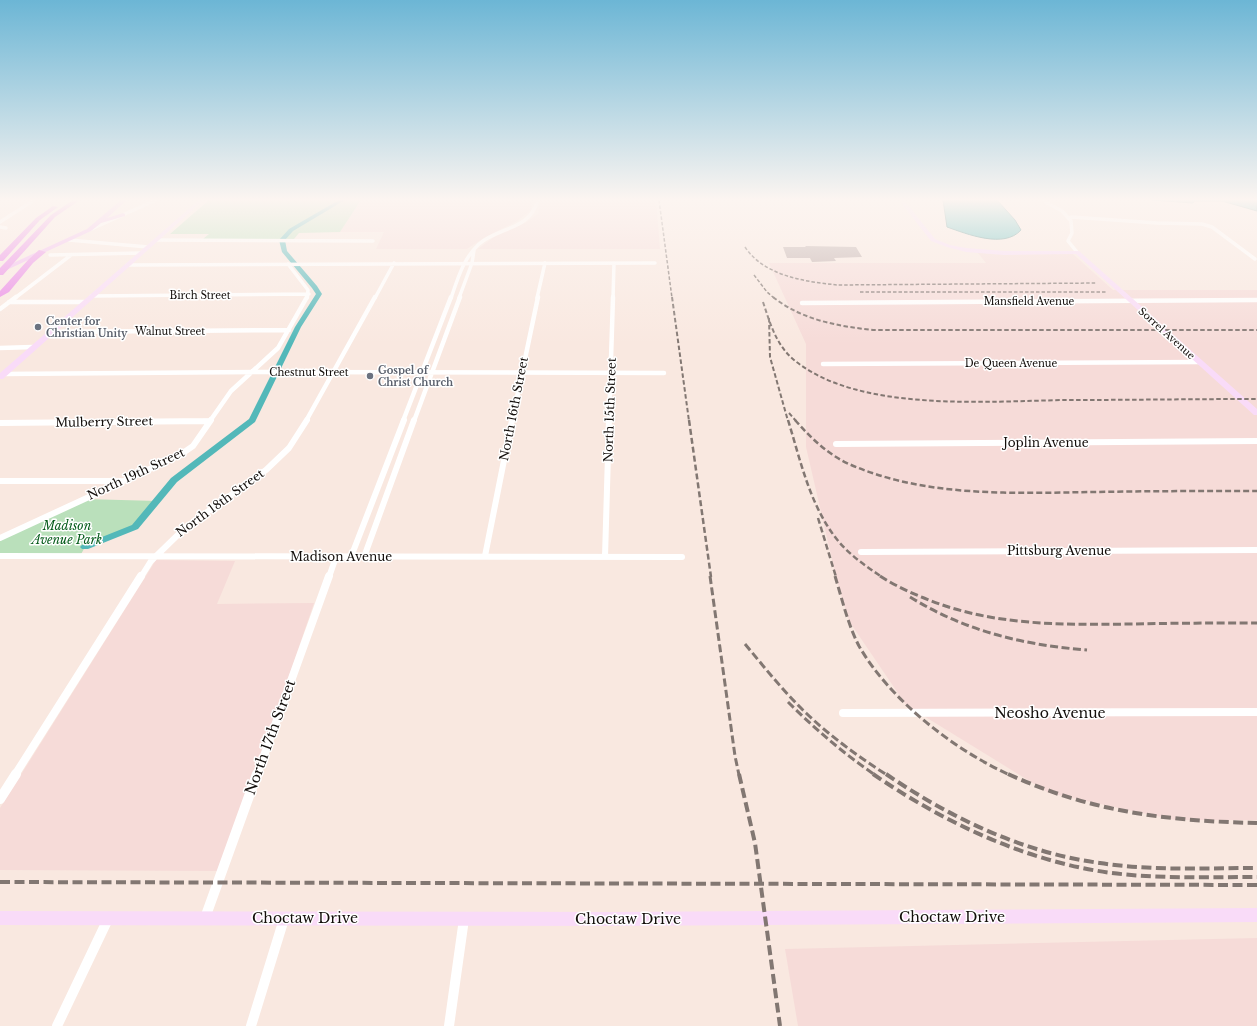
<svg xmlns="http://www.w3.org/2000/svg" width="1257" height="1026" font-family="'Libre Baskerville',serif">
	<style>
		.industrial { fill: #f6dbd8 }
		.green { fill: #bae0bb }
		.water { fill: #53b8b9; stroke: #408585 }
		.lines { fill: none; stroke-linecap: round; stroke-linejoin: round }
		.canal { fill: #53b8b9; fill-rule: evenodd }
		.building { fill: #bdaba8 }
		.street-far4 { stroke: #fff; stroke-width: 3.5 }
		.street-far3 { stroke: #fff; stroke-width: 4.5 }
		.street-far2 { stroke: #fff; stroke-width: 6 }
		.street-far1 { stroke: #fff; stroke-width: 8 }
		.street { stroke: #fff; stroke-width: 10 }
		.secondary { fill: #f9dbf8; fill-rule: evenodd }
		.primary { fill: #f2b8f1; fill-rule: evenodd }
		.highway { fill: #ea88e7; fill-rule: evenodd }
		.rail-far4 { stroke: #827772; stroke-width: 1.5; stroke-dasharray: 3.5 2; stroke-linecap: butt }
		.rail-far3 { stroke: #827772; stroke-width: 2; stroke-dasharray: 4.5 2.5; stroke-linecap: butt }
		.rail-far2 { stroke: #827772; stroke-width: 2.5; stroke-dasharray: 6 3; stroke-linecap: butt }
		.rail-far1 { stroke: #827772; stroke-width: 3; stroke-dasharray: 8 3.5; stroke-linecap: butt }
		.rail { stroke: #827772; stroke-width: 4; stroke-dasharray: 10 4.5; stroke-linecap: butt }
		.worship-dot { fill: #6b7280; stroke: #fff; stroke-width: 1.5 }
		.labels { text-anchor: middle; stroke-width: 3; stroke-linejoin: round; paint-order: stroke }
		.far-street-label { font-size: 10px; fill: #130e0b; stroke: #fff }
		.far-worship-label { font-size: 10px; font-weight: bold; fill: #5b616d; stroke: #fff; text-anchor: start }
		.street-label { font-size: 12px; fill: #130e0b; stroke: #fff }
		.park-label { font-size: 12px; font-style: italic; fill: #055b1a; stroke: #fff }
		.near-street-label { font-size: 14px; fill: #130e0b; stroke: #fff }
	</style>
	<rect width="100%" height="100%" fill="#f9e8e0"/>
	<path class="industrial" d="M 361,200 L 533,200 L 531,210 L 517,221 L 482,239 L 467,249 L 376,249 L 384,232 L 340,232 Z
		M 541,200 L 656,200 L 660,249 L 478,249 L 494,237 L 527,222 L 538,214 Z
		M 978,253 L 1073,254 L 1113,290 L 1257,290 L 1257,820 L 1175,820 L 1049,793 L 906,705 L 849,621 L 837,581 L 806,447 L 806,344 L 769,263 L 986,263 Z
		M 156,560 L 235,561 L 217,604 L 314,603 L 222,871 L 0,870 L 0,808 Z
		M 1257,938 L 1257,1026 L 798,1026 L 785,949 Z"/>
	<path class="green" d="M 209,200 L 361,200 L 340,232 L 299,233 L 294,239 L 203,239 L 209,234 L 170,234 Z
		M 84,499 L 158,501 L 135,527 L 85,547 L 80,556 L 0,556 L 0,538 Z"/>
	<path class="water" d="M 943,200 L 997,200 L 1015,220 L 1021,230 C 1004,249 967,234 947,227 Z
		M 1152,200 L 1257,200 L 1257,211 L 1222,201 L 1195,201 L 1193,203 Z"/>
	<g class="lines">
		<path class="canal" d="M 339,200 L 345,200 L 293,231 L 285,240 L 287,251 L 317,286 L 322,294 L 301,327 L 255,422 L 177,482 L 138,529 L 88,549 L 82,549 L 80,547 L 82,545 L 132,525 L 171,478 L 249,419 L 295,327 L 316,294 L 312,288 L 282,252 L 279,240 L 289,229 Z"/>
	</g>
	<path class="building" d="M 805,246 L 856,247 L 862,257 L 834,258 L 836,261 L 812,262 L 810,258 L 787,258 L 783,247 L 806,247 Z"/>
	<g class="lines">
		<path class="street-far4" d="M 1042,200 L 1062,211 L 1071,221 L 1072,233 L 1068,241 L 1077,252
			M 1071,217 L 1157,223 L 1202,224 L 1212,227 L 1255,259
			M 0,222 L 34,200
			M 0,227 L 6,228
			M 89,230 L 156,200
			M 69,240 L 148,247
			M 156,240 L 373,241
			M 50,255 L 141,253
			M 288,264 L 308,290 L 307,298
			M 127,265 L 655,263
			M 91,296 L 309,294
			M 15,298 L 71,255
			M 375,298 L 394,263
			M 451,298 C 458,278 463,259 479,244 C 500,226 529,231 538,200
			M 459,298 L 472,263 L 474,250
			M 537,298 L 545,263
			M 613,298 L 614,263"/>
		<path class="street-far3" d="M 9,302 L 84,302
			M 802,303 L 1257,300
			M 0,309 L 16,297
			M 51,332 L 289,330
			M 0,348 L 33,347
			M 823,364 L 1199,362
			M 3,374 L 270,372 L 664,373
			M 203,421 L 209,421
			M 210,421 L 231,391 L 278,348 L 307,297
			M 306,421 L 375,297
			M 403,421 L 451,297
			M 414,421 L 460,297
			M 512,421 L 538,297
			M 609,421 L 613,297"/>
		<path class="street-far2" d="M 0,423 L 209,421
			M 836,444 L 1257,441
			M 0,481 L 120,481
			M 0,538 L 180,455 L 193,446 L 211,420
			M 861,552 L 1257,550
			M 0,556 L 682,557
			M 485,556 L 512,420
			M 351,557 L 404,420
			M 364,557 L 414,420
			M 605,557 L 609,420
			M 141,577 L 151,561 L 186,527 L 266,470 L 289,448 L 307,420
			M 329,577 L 336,557"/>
		<path class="street-far1" d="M 843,713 L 1257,712
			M 15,775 L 141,576
			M 257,775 L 329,576"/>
		<path class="street" d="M 0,799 L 16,774
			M 205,918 L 257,774
			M 57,1026 L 108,919
			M 251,1026 L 284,919
			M 449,1026 L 464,919"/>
		<path class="secondary" d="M 199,200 L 204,200 L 3,379 L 0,379 L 0,373 Z
			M 899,200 L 904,200 L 935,239 L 950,245 L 966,248 L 1004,251 L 1079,251 L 1257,409 L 1257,415 L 1254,415 L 1076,254 L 1004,255 L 966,252 L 947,247 L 931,241 Z
			M 1257,908 L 1257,922 L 612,926 L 0,925 L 0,911 L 612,912 Z"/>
		<path class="primary" d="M 121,200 L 127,200 L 107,218 L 123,213 L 125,214 L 125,216 L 101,223 L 91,231 L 0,273 L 0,269 L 87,229 Z"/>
		<path class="highway" d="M 73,200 L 80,200 L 55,217 L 3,275 L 0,275 L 0,268 L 51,215 Z
			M 53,206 L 58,207 L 40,220 L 3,261 L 0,261 L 0,255 L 36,218 Z
			M 39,250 L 46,252 L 33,263 L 9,292 L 0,297 L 0,291 L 28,260 Z"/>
		<path class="rail-far4" d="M 659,200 L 672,298
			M 745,247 C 764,276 806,282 838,285 L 1097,283
			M 754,275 L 767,292 L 774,298
			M 860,292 L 1106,292"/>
		<path class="rail-far3" d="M 672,297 L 689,421
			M 773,297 C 802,320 837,326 873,330 L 1257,330
			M 763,302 C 770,323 776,345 794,360 C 859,413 987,401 1067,400 C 1130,400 1194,399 1257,399
			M 769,318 L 770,357 L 788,421
			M 789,413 L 796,421"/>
		<path class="rail-far2" d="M 689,420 L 711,577
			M 788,420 C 801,462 810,507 839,542 C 851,556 867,567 882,577
			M 795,420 C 810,437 827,454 849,464 C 926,498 1014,493 1096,492 C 1150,491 1203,491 1257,491
			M 818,518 L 836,577"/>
		<path class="rail-far1" d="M 710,576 L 735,756 L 739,775
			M 835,576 C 842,599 848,625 859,646 C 890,700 954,750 1010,775
			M 880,576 C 894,585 909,592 924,598 C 991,626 1061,625 1133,624 C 1174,623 1216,623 1257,623
			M 910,597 C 965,631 1023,645 1087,650
			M 745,644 C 765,668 784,692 806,713 C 831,737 859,757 887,775
			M 788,702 C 815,729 843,753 875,775"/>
		<path class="rail" d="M 739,774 L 755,843 L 780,1026
			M 873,774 C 943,822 1027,862 1112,873 C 1160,879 1209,877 1257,877
			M 886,774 C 949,817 1023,853 1100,863 C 1152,871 1205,868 1257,868
			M 1008,774 C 1091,812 1167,821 1257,823
			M 0,882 L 1257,885"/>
	</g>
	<linearGradient id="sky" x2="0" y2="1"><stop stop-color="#6cb6d5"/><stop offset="0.58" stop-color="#fcf5f1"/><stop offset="1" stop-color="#fcf5f1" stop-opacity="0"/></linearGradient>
	<rect width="1257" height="344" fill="url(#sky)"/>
	<g class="worship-dot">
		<circle cx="38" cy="327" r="4"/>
		<circle cx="370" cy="376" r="4"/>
	</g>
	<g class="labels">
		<g class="far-street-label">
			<text x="200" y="299">Birch Street</text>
			<text x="1029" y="305">Mansfield Avenue</text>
			<text x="170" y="335">Walnut Street</text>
			<text transform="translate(1167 333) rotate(42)" y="4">Sorrel Avenue</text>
			<text x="1011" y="367">De Queen Avenue</text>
			<text x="309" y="376">Chestnut Street</text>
		</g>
		<g class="far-worship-label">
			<text x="46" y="325">Center for<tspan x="46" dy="12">Christian Unity</tspan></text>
			<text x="378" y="374">Gospel of<tspan x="378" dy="12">Christ Church</tspan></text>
		</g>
		<g class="street-label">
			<text transform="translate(514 409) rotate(-79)" y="4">North 16th Street</text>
			<text transform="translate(610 410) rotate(-88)" y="4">North 15th Street</text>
			<text transform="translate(104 422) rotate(-1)" y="4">Mulberry Street</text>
			<text x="1046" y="447">Joplin Avenue</text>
			<text transform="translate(136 474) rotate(-25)" y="4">North 19th Street</text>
			<text transform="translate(220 503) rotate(-36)" y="4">North 18th Street</text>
			<text x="1059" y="555">Pittsburg Avenue</text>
			<text x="341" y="561">Madison Avenue</text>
		</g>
		<g class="park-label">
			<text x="67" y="530">Madison<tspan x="67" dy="14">Avenue Park</tspan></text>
		</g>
		<g class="near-street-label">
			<text x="1050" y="718">Neosho Avenue</text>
			<text transform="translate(270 737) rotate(-70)" y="5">North 17th Street</text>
			<text x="952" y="922">Choctaw Drive</text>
			<text x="305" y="923">Choctaw Drive</text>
			<text x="628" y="924">Choctaw Drive</text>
		</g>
	</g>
</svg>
